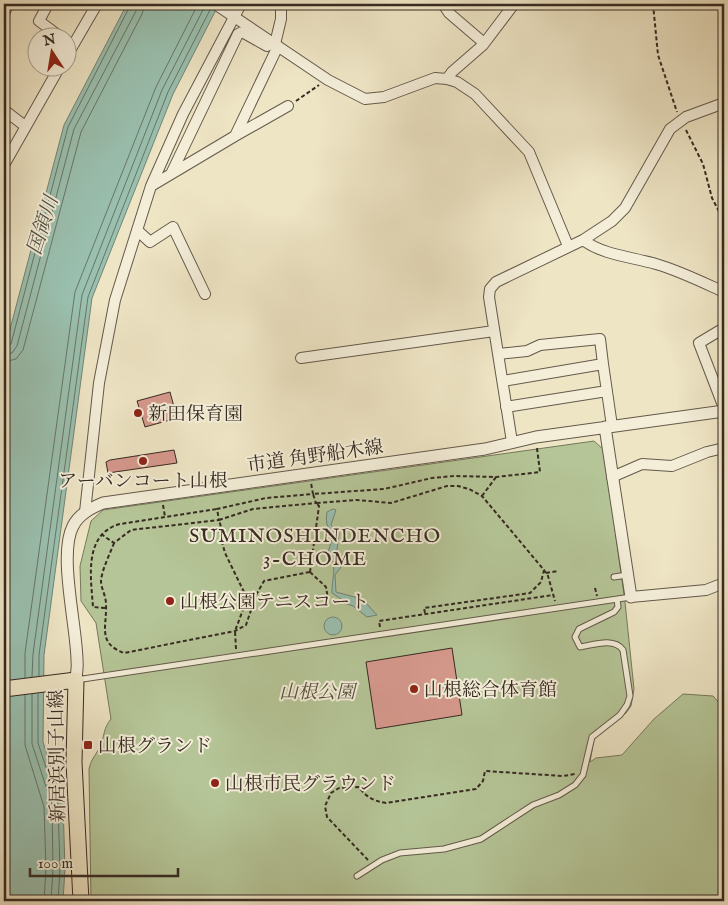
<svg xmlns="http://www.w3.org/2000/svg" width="728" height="905" font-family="'IM FELL English','Noto Serif JP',serif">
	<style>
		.green { fill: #b5c597; stroke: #76785c }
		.water { fill: #9ac0af; stroke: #728477 }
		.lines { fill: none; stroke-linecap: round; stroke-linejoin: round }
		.shore { stroke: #687568; stroke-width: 1 }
		.building { fill: #d6998d; stroke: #362a22 }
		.service-casing { stroke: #64594b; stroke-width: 7 }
		.minor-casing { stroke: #64594b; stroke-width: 12 }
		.tertiary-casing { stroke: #64594b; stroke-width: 13 }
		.primary-casing { stroke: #362a22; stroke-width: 17 }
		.path { stroke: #362a22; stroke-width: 2; stroke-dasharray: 4 2.5; stroke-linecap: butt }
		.service { stroke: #f4eed9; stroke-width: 5 }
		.minor { stroke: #f4eed9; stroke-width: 10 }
		.tertiary { stroke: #f4eed9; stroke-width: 11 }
		.primary { stroke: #eee5c5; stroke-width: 15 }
		.poi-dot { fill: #8f2418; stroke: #f4eed9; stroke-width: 2 }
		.labels { text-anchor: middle; stroke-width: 4; stroke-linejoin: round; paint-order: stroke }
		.poi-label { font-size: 19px; fill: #362a22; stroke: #f4eed9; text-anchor: start }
		.street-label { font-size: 19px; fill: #362a22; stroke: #f4eed9 }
		.park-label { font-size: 19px; font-style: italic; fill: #56513f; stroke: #f4eed9 }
		.water-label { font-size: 20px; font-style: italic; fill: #4f5045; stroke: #f4eed9 }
		.neighbourhood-label { font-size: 20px; letter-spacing: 1px; fill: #362a22; stroke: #f4eed9 }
	</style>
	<rect width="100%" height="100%" fill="#eee5c5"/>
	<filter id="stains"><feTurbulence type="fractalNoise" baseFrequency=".004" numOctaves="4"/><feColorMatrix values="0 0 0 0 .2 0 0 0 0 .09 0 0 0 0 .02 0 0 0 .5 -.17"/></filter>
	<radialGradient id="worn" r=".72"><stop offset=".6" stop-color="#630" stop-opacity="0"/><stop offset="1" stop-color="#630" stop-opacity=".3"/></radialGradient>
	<path class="green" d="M 594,441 L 604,450 L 625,602 L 634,689 L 631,706 L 626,713 L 594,739 L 590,762 L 596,758 L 622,755 L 654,719 L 683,694 L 713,696 L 724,708 L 724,901 L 91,901 L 89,769 C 92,756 97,755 101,744 C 105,734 103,729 111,719 L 96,623 L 81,601 L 80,566 L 91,521 L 103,510 Z"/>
	<path class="water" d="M 127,4 L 219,4 L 173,94 L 92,298 L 44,655 L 43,742 L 63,803 L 65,869 L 63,901 L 4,901 L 4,352 L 64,125 Z
		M 333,509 L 336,510 L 331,525 L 339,533 L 337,550 L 341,563 L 341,567 L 335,575 L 336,592 L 358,598 L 366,603 L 377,615 L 367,617 L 353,606 L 341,602 L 341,599 L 332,593 C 332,574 338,568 328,552 L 333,537 C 328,524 325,527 327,512 Z
		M324 626a9 9 0 1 1 18 0a9 9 0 1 1-18 0Z"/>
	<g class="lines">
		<path class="shore" d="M 4,349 L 11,344 L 68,127 L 131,4
			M 4,355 L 12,353 L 17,346 L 74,129 L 136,11 L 137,4
			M 4,362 L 16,359 L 23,350 L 81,132 L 142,14 L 145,4
			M 39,676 L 39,655 L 88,297 L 168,92 L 211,8
			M 32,677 L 33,654 L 82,295 L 162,90 L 206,4
			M 25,678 L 25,653 L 75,292 L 156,87 L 198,4
			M 32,694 L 32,744 L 52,805 L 53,869 L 51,901
			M 38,694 L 38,743 L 58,804 L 60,869 L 58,901
			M 25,695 L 25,745 L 44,807 L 46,869 L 44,901"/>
	</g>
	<path class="building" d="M 170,392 L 177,418 L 145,427 L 137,401 Z
		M 174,450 L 177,463 L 108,473 L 106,462 L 110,460 Z
		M 452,648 L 462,715 L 376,729 L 366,662 Z"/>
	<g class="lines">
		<defs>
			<path id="service" d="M 614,577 L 627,575
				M 76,680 L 631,597
				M 357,876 L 382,860 L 400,853 L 444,849 L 481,839 L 533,805 L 559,795 L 575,785 L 583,775 L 592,737 L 620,715 L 627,705 L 630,696 L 623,650 C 614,637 593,645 580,647 L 575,637 L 579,629 L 614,612 L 618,607 L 617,599"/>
			<path id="minor" d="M 48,4 L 39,21 L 62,38
				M 215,4 L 328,80 L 365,99 L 384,97 L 435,78 L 447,79 L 452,72 L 483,45 L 514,4
				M 443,4 L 449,13 L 484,43
				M 4,14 L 8,4
				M 275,44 L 281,19 L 281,7
				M 68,54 L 97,4
				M 447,79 L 457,82 L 475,94 L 529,152 L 568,246
				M 4,110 L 25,126
				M 235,136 L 288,106
				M 4,165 L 59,68
				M 171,174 L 238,34 L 242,32 L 267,46
				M 151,186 L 235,136 L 278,46
				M 137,230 L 150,242 L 173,227 L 205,294
				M 583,240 L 612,221 L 625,208 L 670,129 L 686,117 L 724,103
				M 724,328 L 699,343 L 724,408
				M 498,354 L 527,351 L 540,345 L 600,339 L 603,364
				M 301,358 L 494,331
				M 503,381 L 603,364 L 612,426
				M 506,407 L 607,391
				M 512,442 L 489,297 L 490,289 L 496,282 L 583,240 C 603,255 632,257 656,264 C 680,271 702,282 724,292
				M 612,477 L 642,464 L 672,466 L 707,452 L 724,448
				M 85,512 L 99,383 L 115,300 L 151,186 L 183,114 L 241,4
				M 631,597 L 706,590 L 724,583"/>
			<path id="tertiary" d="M 605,427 L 631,597
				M 76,680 C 76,674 78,667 77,661 C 77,628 58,554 73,526 C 79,514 91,508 103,503 L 485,449 L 536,437 L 724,411"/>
			<path id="primary" d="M 4,689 L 76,680 L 74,762 L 81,901"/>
		</defs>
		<use href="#service" class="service-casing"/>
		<use href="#minor" class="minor-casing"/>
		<use href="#tertiary" class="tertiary-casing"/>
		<use href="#primary" class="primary-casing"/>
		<path class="path" d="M 653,4 L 658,55 L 677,112
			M 296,101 L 319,85
			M 686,130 L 703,164 L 712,198 L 724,221
			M 482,496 L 496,477
			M 163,505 L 165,517
			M 101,534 L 114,543 L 131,530 L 219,520 L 217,509 L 266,498 L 313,494 L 311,483
			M 114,543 C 110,554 102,569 101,581 C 101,588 106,596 106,604 C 107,627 97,643 124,653 L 235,631 L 246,625 L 256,595 L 264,581 L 310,572
			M 310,572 L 319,506 L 316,503 L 357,500 L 391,503 L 447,486 L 458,486 L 469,489 L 482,496 L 544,570 L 548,576 L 555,601
			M 310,572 L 326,587 L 328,599
			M 546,573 L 558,571
			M 595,588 L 597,596
			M 244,592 L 256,595
			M 105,608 L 93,607 C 91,578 83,534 120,524 L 217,509
			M 425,613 L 424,608 L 530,593 L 541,582 L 544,570
			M 380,627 L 379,621 L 553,595
			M 236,649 L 235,631 L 244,607 L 244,592 L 225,553 L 219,531 L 221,527 L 219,520 L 253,509 L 316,503 L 313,494 L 384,489 L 432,478 L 454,476 L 496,477 L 540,472 L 537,448
			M 368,860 L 327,817 L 325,806 L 331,793 L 339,788 L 359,787 C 367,798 374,801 386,803 L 476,789 L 483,781 L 485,771 L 563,776 L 575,774"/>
		<use href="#service" class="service"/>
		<use href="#minor" class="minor"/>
		<use href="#tertiary" class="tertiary"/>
		<use href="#primary" class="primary"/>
	</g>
	<g class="poi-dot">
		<circle cx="138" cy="413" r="5"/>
		<circle cx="143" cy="461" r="5"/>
		<circle cx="170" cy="601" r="5"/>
		<circle cx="414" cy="689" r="5"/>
		<rect x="83" y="740" width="10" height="10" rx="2.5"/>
		<circle cx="215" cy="783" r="5"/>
	</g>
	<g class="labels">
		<g class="poi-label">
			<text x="148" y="420">新田保育園</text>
			<text x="143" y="487" text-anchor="middle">アーバンコート山根</text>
			<text x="180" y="608">山根公園テニスコート</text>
			<text x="424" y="696">山根総合体育館</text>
			<text x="98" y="752">山根グランド</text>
			<text x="225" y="790">山根市民グラウンド</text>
		</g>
		<g class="street-label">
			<text transform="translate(315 455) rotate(-8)" y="7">市道 角野船木線</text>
			<text transform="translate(56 756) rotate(-91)" y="7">新居浜別子山線</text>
		</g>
		<g class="park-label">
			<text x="317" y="698">山根公園</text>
		</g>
		<g class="water-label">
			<text transform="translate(42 225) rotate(-72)" y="7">国領川</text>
		</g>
		<g class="neighbourhood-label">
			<text x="315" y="542">SUMINOSHINDENCHO<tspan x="315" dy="23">3-CHOME</tspan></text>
		</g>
	</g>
	<rect width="728" height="905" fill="none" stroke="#eee5c5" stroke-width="20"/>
	<rect x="5" y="5" width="718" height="895" fill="none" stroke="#362a22" stroke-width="2.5"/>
	<rect x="10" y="10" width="708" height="885" fill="none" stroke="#362a22"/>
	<g transform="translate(52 52) rotate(348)"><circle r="24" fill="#f4eed9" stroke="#a8a090"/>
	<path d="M0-4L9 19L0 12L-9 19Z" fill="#8f2418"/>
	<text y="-8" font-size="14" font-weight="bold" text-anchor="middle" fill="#362a22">N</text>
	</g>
	<path d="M30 868v8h148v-8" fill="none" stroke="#362a22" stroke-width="2.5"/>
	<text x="38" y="868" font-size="15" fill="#362a22" stroke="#f4eed9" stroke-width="4" paint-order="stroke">100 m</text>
	<rect width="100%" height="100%" filter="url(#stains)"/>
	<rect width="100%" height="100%" fill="url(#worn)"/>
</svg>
